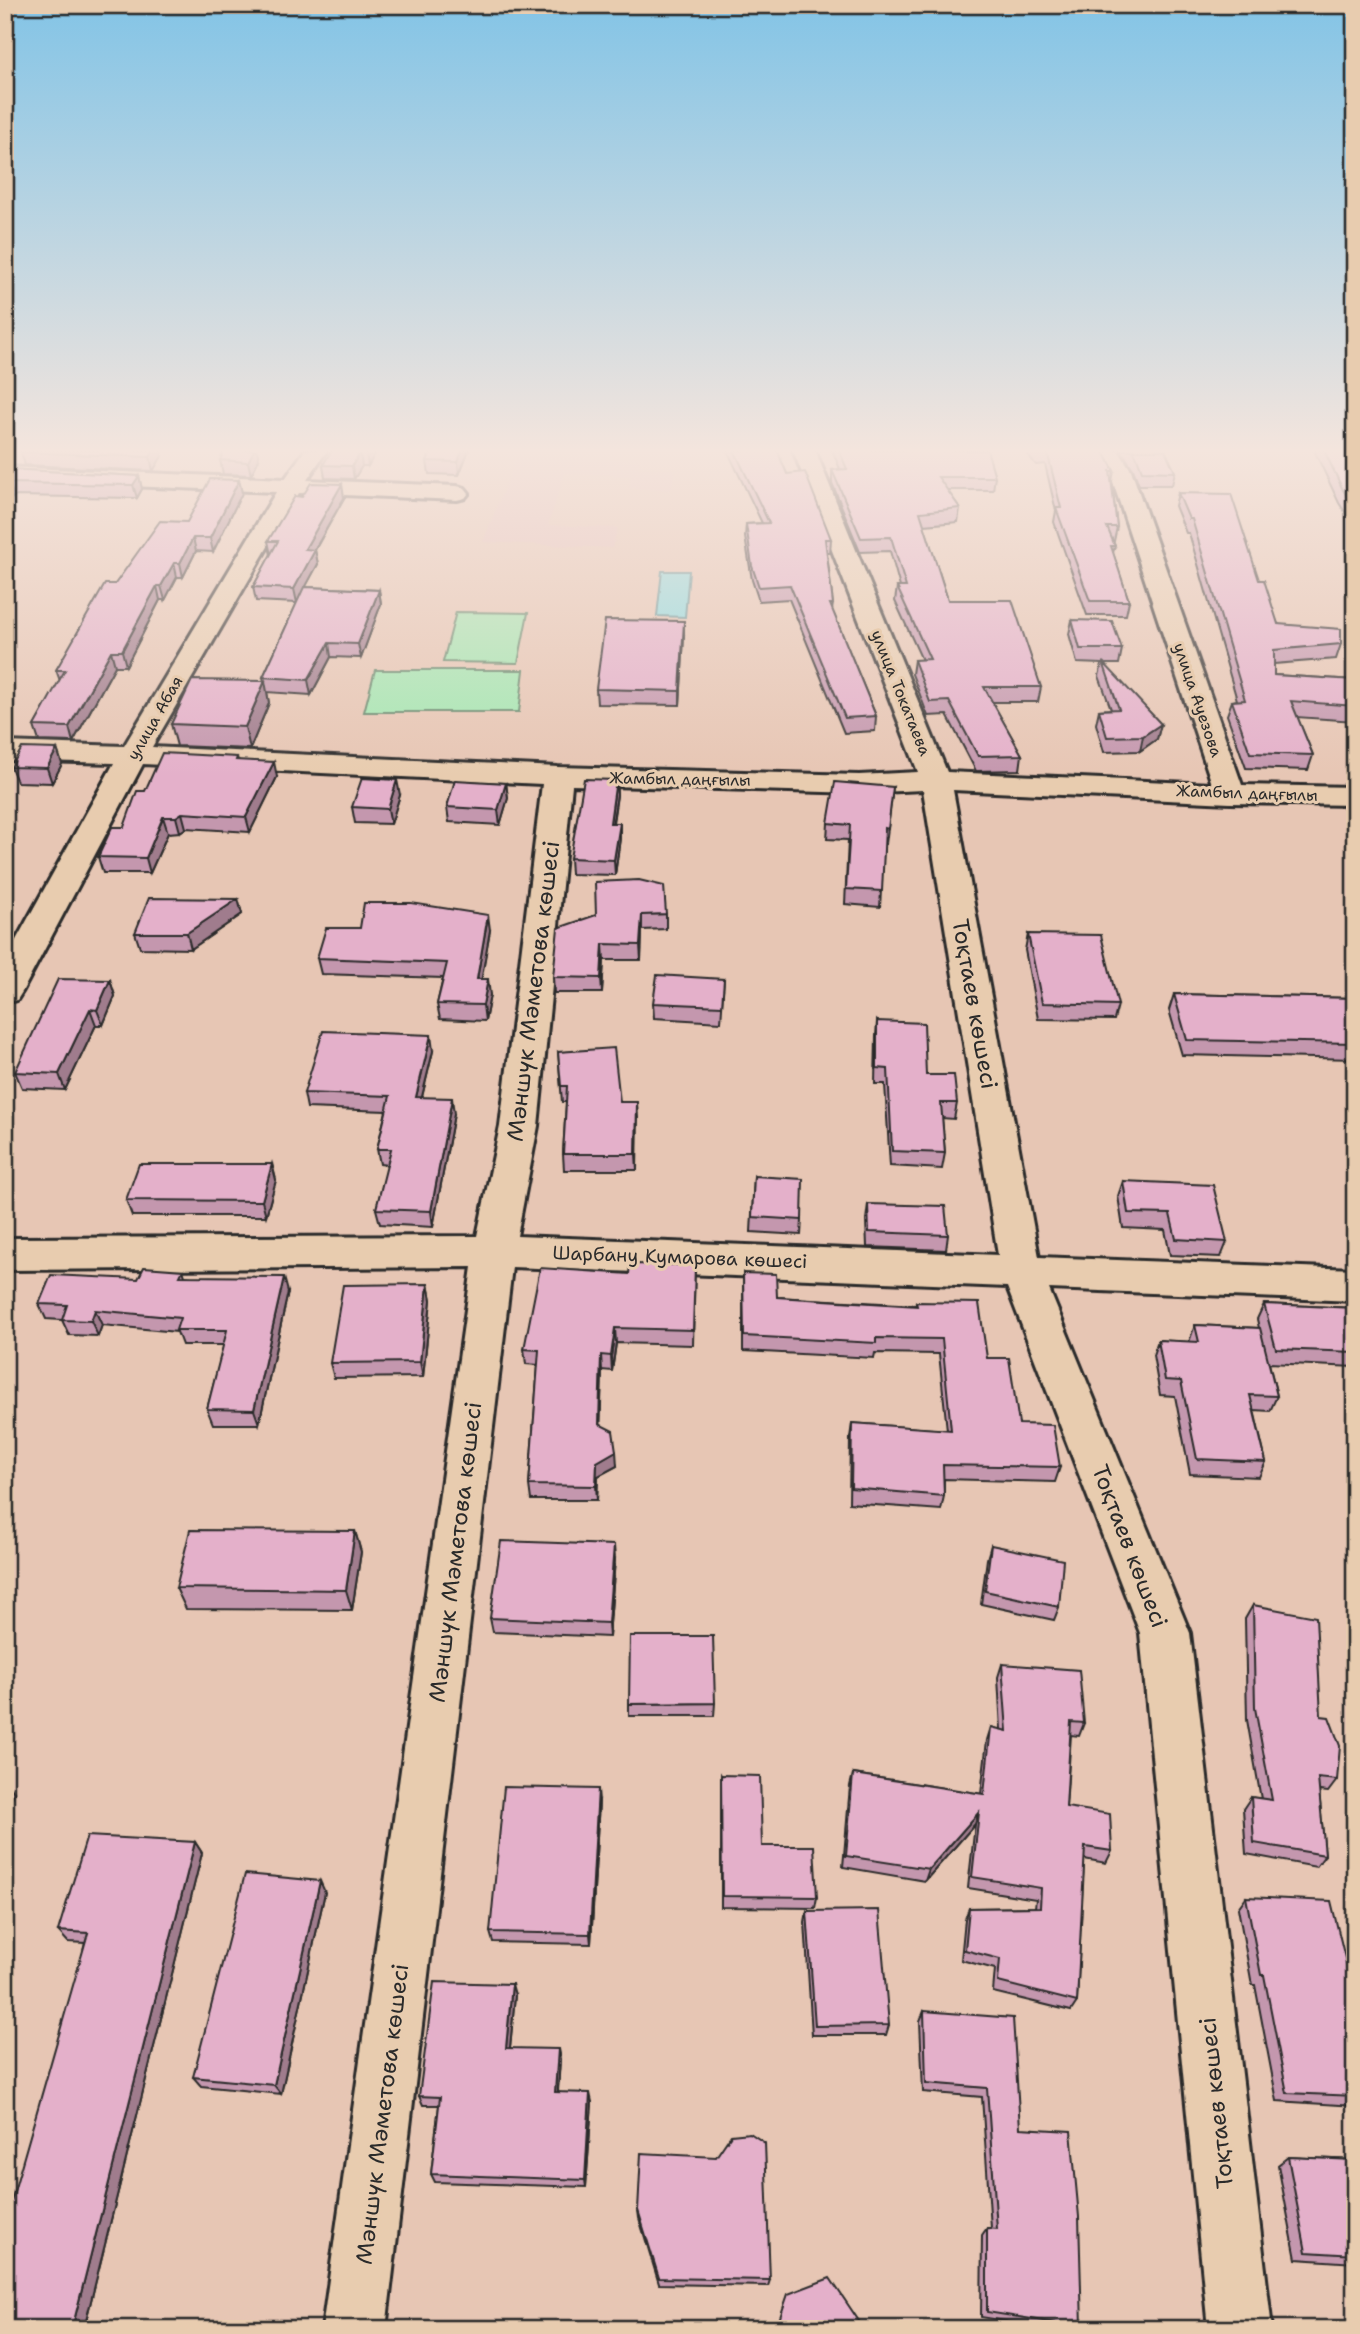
<svg xmlns="http://www.w3.org/2000/svg" width="1360" height="2334" font-family="'Shantell Sans',sans-serif">
<rect width="100%" height="100%" fill="#e7c6b4"/>
<filter id="ink" filterUnits="userSpaceOnUse"><feTurbulence type="fractalNoise" baseFrequency=".0143" numOctaves="2"/><feDisplacementMap in="SourceGraphic" scale="14" xChannelSelector="R" yChannelSelector="G"/><feConvolveMatrix kernelMatrix="1 2 1 2 8 2 1 2 1" color-interpolation-filters="sRGB"/></filter>
<g filter="url(#ink)">
<path fill="#e6bfbb" d="M517 456 639 461 638 469 675 470 671 490 629 488 631 476 565 473 548 525 618 528 612 548 483 542Z"/>
<path fill="#a4e7b2" stroke="#68896e" stroke-width="2" d="M456 612 528 613 518 663 443 662Z
M375 670H524L519 712H364Z"/>
<path fill="#8bdce2" stroke="#659599" stroke-width="2" d="M662 571H689L685 617 657 616Z"/>
<g fill="none" stroke-linecap="round" stroke-linejoin="round">
<defs>
<path id="minor" d="M305 450H327L307 480 457 486 465 488 469 493 465 498 457 500 299 493 152 747 558 767 859 775 918 772 793 450H815L947 772 1212 784 1109 470 1095 450H1118L1131 470 1242 785 1355 787V805L1230 803 953 790 1039 1257 1355 1269V1301L1049 1289 1190 1633 1272 2329H1208L1140 1633 1007 1287 512 1267 386 2329H322L472 1267 5 1270V1238L477 1236 500 1126 542 784 143 764 22 992 17 1000 5 1003V960L114 763 5 760V742L124 746 276 492 5 481V467L285 479ZM572 785 859 793 923 790 998 1255 517 1236 538 1126Z"/>
</defs>
<use href="#minor" stroke="#2b2b2b" stroke-width="6"/>
<use href="#minor" fill="#e8ccaf" fill-rule="evenodd"/>
</g>
<path fill="#c497ae" stroke="#2b2b2b" stroke-width="2" d="M161 450 162 456 153 471 25 465 21 452Z
M332 450H377L368 466H362L354 479 325 478 323 465Z
M429 450H469L459 475 429 474 427 461 431 453H429Z
M727 450H777L787 474 831 539 830 553H827L833 604 832 610 876 716 875 731 844 733 789 599 759 601 752 580 745 537 746 524 762 523Z
M832 450H987L995 477 993 490H947L960 508 958 522 924 525 948 600 1041 687 1038 702H992L1022 755 1020 770 976 771 947 715 928 716 912 674 914 660H922L895 601 897 587H900L890 551 860 552 832 483V470L840 469Z
M1024 450H1103L1114 471 1112 481 1117 527 1114 541H1113L1115 546 1113 553 1129 601 1126 615H1087L1054 522 1056 511 1045 464 1036 465Z
M1121 450H1165L1175 472 1172 485H1139L1133 469Z
M1314 450H1355V527L1339 503Z
M259 459 251 475 223 474 220 460Z
M5 469 139 476 142 489 137 498 14 496 5 505Z
M239 480 242 493 213 552 196 551 183 577H177L165 600H160L126 666H115L73 742 39 741 34 726 60 681 56 670 115 584Z
M1178 493 1259 580 1278 624 1341 644 1336 659 1274 664V675L1355 680V721L1297 717 1313 755 1308 770 1246 768 1227 715 1232 701 1237 700 1189 533H1186L1175 506Z
M344 498 315 550 318 564 305 587 379 590 381 604 361 658 331 657 311 695 267 692 269 703 250 749 177 746 171 724 264 681 263 677 297 603 256 601 253 587 271 555 268 541Z
M1072 620 1122 649 1119 664H1104L1161 724 1157 739 1140 751 1104 752 1096 724 1099 710 1111 709 1099 676 1102 664 1077 663 1069 634Z
M684 636 680 705 597 704 596 689Z
M57 749 62 764 52 783 17 782 11 767Z
M237 757 238 760 277 777 250 832 186 828 180 832 168 833 150 873H103L98 857 124 827 145 791Z
M616 780 617 795 613 823H620V838L615 875 571 874 570 858Z
M506 783 508 798 500 825 449 822 447 807Z
M893 787 886 844H884L880 907 845 904 848 840 827 839 828 823Z
M400 795 391 824 355 823 352 807Z
M238 899 242 914 191 949 140 948 135 933Z
M666 914V929L642 930 641 960H604L602 993H554L553 977 596 915Z
M490 930 481 979 490 995 485 1021 440 1019 437 1004 443 978 321 974 317 958Z
M1028 934 1118 1005 1114 1020 1038 1019 1025 950Z
M724 979 721 1022 654 1018 653 1003Z
M110 980 115 996 103 1025H96L65 1090 22 1088 15 1072Z
M1174 994 1355 998V1059L1182 1055 1169 1010Z
M877 1021 926 1075 957 1103 954 1119 942 1118 945 1153 942 1169 890 1166 885 1084H875L876 1036Z
M433 1051 422 1097 454 1114 433 1227 380 1224 376 1209 388 1165 380 1164 377 1149 386 1111 307 1108 304 1093Z
M558 1052 620 1102H637V1170H564L563 1154 566 1102H562Z
M272 1164 276 1180 266 1216H132L126 1200Z
M754 1176 802 1220 801 1235 751 1232Z
M1123 1181 1227 1242 1221 1257 1170 1255 1165 1230 1123 1228 1118 1196Z
M868 1204 948 1235 946 1250 867 1247 866 1220Z
M695 1265 693 1345 616 1343 612 1371 602 1370 600 1425 617 1466 598 1476 597 1500H531L529 1485 538 1365 526 1364 524 1349 629 1274Z
M183 1270 185 1276 288 1292 259 1424H213L207 1409 224 1345H182L177 1332 102 1325 98 1336 69 1335 62 1320 46 1319 39 1304 138 1279Z
M743 1273 777 1297 916 1305V1302L987 1358 1019 1424 1060 1467 1055 1482 944 1479V1496L941 1510 849 1503 850 1438 852 1423 947 1430 939 1354 875 1353 874 1358 743 1351Z
M428 1284 431 1300 423 1377 334 1378 330 1363Z
M1264 1304 1355 1308V1367L1269 1363 1277 1396 1270 1411 1254 1410 1266 1462 1259 1477 1190 1474 1175 1396 1160 1395 1153 1355 1158 1340 1189 1342 1195 1325 1259 1328 1257 1319Z
M355 1531 361 1552 352 1610 186 1609 176 1588Z
M991 1545 1059 1607 1054 1620 981 1604 987 1559Z
M615 1559 609 1637 493 1632 490 1618Z
M1253 1605 1321 1716 1337 1780 1328 1792 1319 1791 1325 1855 1316 1867 1246 1854 1243 1809 1251 1797 1261 1799 1247 1720 1245 1619Z
M1002 1664 1084 1723 1079 1736 1071 1735 1066 1807 1112 1851 1106 1863 1084 1859 1077 2002 1071 2011 993 1992 995 1969 961 1960 965 1919 969 1908 1035 1907 1036 1899 968 1888 975 1824 925 1881 843 1867 850 1786 853 1774 981 1794 987 1740 991 1727 1001 1730 998 1677Z
M715 1703 714 1716H629V1704Z
M721 1775 762 1846 817 1897 815 1908 721 1907Z
M599 1801 591 1944 493 1942 490 1932Z
M195 1842 202 1853 84 2329H5L85 1943 68 1942 58 1931Z
M325 1892 281 2094 201 2086 193 2077Z
M1246 1897 1355 1999V2106L1277 2101 1255 1985H1252L1238 1908Z
M807 1911 889 2025 886 2035H812L805 1922Z
M515 1995 510 2048 560 2059 558 2092 592 2102 586 2187 435 2182 431 2174 439 2105H423L419 2096Z
M924 2011 1020 2128 1082 2327 1080 2329H1053L981 2317 982 2235 987 2228H991L982 2097 923 2092 920 2021Z
M1288 2157 1355 2160V2263L1296 2259 1278 2165Z
M638 2210 770 2280 768 2286 659 2284 639 2218Z"/>
<path fill="#a07b8d" stroke="#2b2b2b" stroke-width="2" d="M154 450H161L162 456 153 471 150 457Z
M254 450H257L259 459 251 475 248 462Z
M367 450H377L368 466 366 453Z
M462 450H469L459 475 458 462Z
M360 453 362 466 354 479 352 466Z
M139 476 142 489 137 498 133 485Z
M239 480 242 493 213 552 210 538Z
M9 483 14 496 5 505V487Z
M342 484 344 498 307 563 305 549Z
M193 538 196 551 183 577 180 563Z
M315 550 318 564 297 603 294 589Z
M174 563 177 577 165 600 161 586Z
M157 586 160 600 126 666 122 651Z
M379 590 381 604 361 658 358 644Z
M684 621V636L680 705V691Z
M329 643 331 657 311 695 308 680Z
M111 651 115 666 73 742 69 727Z
M265 681 269 703 250 749 245 727Z
M1161 724 1157 739 1140 751 1143 736Z
M57 749 62 764 52 783 47 768Z
M274 762 277 777 250 832 246 817Z
M397 780 400 795 391 824 388 809Z
M616 780 617 795 610 838V823Z
M506 783 508 798 500 825 498 810Z
M182 813 186 828 180 832 176 817Z
M163 817 168 833 150 873 146 858Z
M620 823V838L615 875 614 860Z
M6 842 11 857 5 869V843Z
M238 899 242 914 191 949 187 933Z
M488 915 490 930 479 994 477 979Z
M642 915V930L641 960 640 945Z
M603 944 604 960 602 993 601 978Z
M488 979 490 995 485 1021 483 1005Z
M110 980 115 996 103 1025 97 1010Z
M90 1009 96 1025 65 1090 59 1074Z
M431 1035 433 1051 418 1113 416 1097Z
M452 1098 454 1114 433 1227 431 1211Z
M637 1102 638 1118 637 1170 636 1154Z
M5 1141 12 1155 5 1170Z
M272 1164 276 1180 266 1216 262 1201Z
M284 1277 288 1292 259 1424 254 1410Z
M428 1284 431 1300 423 1377 420 1362Z
M95 1310 102 1325 98 1336 91 1321Z
M615 1328 616 1343 612 1371 611 1356Z
M601 1355 602 1370 600 1439 599 1424Z
M616 1451 617 1466 598 1476 597 1500 596 1486 597 1462Z
M355 1531 361 1552 352 1610 346 1590Z
M614 1545 615 1559 609 1637 608 1623Z
M5 1780 14 1792 5 1821Z
M598 1789 599 1801 591 1944 590 1934Z
M979 1812 975 1824 925 1881 929 1869Z
M195 1842 202 1853 84 2329H72Z
M320 1881 325 1892 281 2094 274 2085Z
M512 1984 515 1995 509 2057 506 2048Z
M558 2049 560 2059 557 2101 555 2092Z
M590 2093 592 2102 586 2187 585 2180Z"/>
<path fill="#e4b0ca" stroke="#2b2b2b" stroke-width="2" d="M22 450H154L150 457 21 452Z
M225 450H254L248 462 220 460Z
M332 450H367L366 453H360L352 466 323 465Z
M432 450H462L458 462 427 461Z
M734 450H777L787 474 805 472 831 539H825L833 604H830L876 716 845 718 790 585 759 587 752 566 746 524 769 523Z
M839 450H987L995 477H938L960 508 920 512 948 600H1012L1041 687H984L1022 755 978 756 949 701 930 702 914 660 930 659 897 587H906L891 537 861 538 832 470 847 469Z
M1037 450H1103L1114 471H1110L1117 527H1107L1115 546H1111L1129 601H1090L1056 508H1061L1047 451H1038Z
M1133 450H1165L1175 472 1142 471 1136 455Z
M1324 450H1355V508L1343 490Z
M5 469 139 476 133 485 9 483 5 487Z
M210 479 239 480 210 538H193L180 563H174L161 586H157L122 651H111L69 727 34 726 65 670H56L105 584H115L160 521 187 522Z
M311 483 342 484 305 549 315 550 294 589 253 587 278 541H268L295 496 302 497Z
M1178 493 1231 494 1259 580H1264L1278 624 1341 629V644L1274 650V675L1355 680V706L1291 701 1313 755 1250 753 1232 701 1245 700 1192 519H1189Z
M304 587 379 590 358 644 329 643 308 680 263 677Z
M605 620 684 621 680 691 596 689Z
M1072 620 1112 621 1122 649H1080Z
M1103 662 1161 724 1143 736 1107 737 1099 710 1119 709Z
M192 680 265 681 245 727 171 724Z
M22 748 57 749 47 768 11 767Z
M162 753 237 757 236 760 274 762 246 817 182 813 176 817H163L146 858 98 857 112 827H124L137 791H145Z
M362 778 397 780 388 809 352 807Z
M584 779 616 780 610 823H620L614 860 570 858Z
M455 780 506 783 498 810 447 807Z
M835 782 893 787 888 829 885 828 882 891 846 889 850 825 828 823Z
M639 880 664 886 666 914 642 915 640 945 603 944 601 978 553 977 558 928 596 915 595 882Z
M149 898 238 899 187 933H135Z
M364 903H411L488 915 477 979H488L483 1005 437 1004 447 963 317 958 326 928H360Z
M1028 934 1101 935 1118 1005 1042 1003Z
M657 975 724 979 722 1006 653 1003Z
M58 979 110 980 97 1010 90 1009 59 1074 15 1072Z
M1174 994 1355 998V1043L1187 1040Z
M877 1021 924 1023 926 1075H954L957 1103H941L945 1153 892 1151 888 1069 877 1068Z
M323 1031 431 1035 416 1097 452 1098 431 1211 376 1209 391 1149H377L390 1096 304 1093Z
M614 1048 620 1102H637L636 1154H563L567 1086H561L558 1052Z
M139 1164H272L262 1201 126 1200Z
M754 1176 803 1179 802 1220 752 1217Z
M1123 1181 1213 1185 1227 1242 1176 1239 1170 1214 1128 1213Z
M868 1204 945 1206 948 1235 869 1232Z
M630 1264 695 1265 693 1330 615 1328 611 1356 601 1355 599 1424 613 1431 616 1451 597 1462 596 1486 529 1485 539 1350 524 1349 540 1268 629 1274Z
M144 1267 183 1270 180 1276 284 1277 254 1410 207 1409 227 1330H176L180 1318 95 1310 91 1321 62 1320 67 1305 39 1304 51 1275 138 1279Z
M743 1273 776 1274 777 1297 917 1306 916 1302 979 1303 987 1358H1009L1019 1424 1053 1425 1060 1467 943 1465 944 1496 851 1488 852 1423 951 1430 942 1339 876 1338V1343L744 1336Z
M428 1284 420 1362 330 1363 343 1285Z
M1264 1304 1355 1308V1352L1276 1349Z
M1195 1325 1260 1328 1277 1396 1250 1395 1266 1462 1197 1459 1181 1381 1165 1380 1158 1340 1199 1342Z
M190 1530 355 1531 346 1590 176 1588Z
M501 1541 614 1545 608 1623 490 1618Z
M991 1545 1063 1560 1059 1607 985 1591Z
M1253 1605 1316 1617 1321 1716 1329 1717 1340 1746 1337 1780 1318 1778 1325 1855 1254 1843 1251 1797 1272 1800 1255 1708Z
M630 1636H713L715 1703 629 1704Z
M1002 1664 1079 1670 1084 1723 1071 1722 1066 1807 1110 1814 1112 1851 1085 1847 1077 2002 998 1982 1000 1959 965 1950 969 1908 1040 1907 1041 1888 972 1877 979 1812 929 1869 846 1856 853 1774 984 1794 991 1727 1007 1731Z
M721 1775 760 1776 762 1846H814L817 1897 722 1896Z
M504 1787 598 1789 590 1934 490 1932Z
M87 1836 195 1842 72 2329H5V2223L88 1933 58 1931Z
M245 1874 320 1881 274 2085 193 2077Z
M1246 1897 1331 1901 1355 1999V2096L1287 2093 1264 1975H1261Z
M879 1910 889 2025 815 2026 807 1911Z
M434 1982 512 1984 506 2048 558 2049 555 2092 590 2093 585 2180 431 2174 440 2097 419 2096Z
M924 2011 1013 2018 1020 2128 1071 2131 1079 2217 1082 2327 987 2312V2228L997 2229 987 2088 926 2083Z
M750 2133 765 2143 770 2280 659 2278 638 2210 641 2153 716 2157 731 2135Z
M1288 2157 1355 2160V2255L1306 2252Z
M830 2278 859 2321V2329H776L788 2294Z"/>
</g>
<linearGradient id="sky" x2="0" y2="1"><stop stop-color="#83c4e6"/><stop offset="0.58" stop-color="#f4e5dd"/><stop offset="1" stop-color="#f4e5dd" stop-opacity="0"/></linearGradient>
<rect width="1360" height="777" fill="url(#sky)"/>
<g text-anchor="middle" dominant-baseline="central" stroke-width="6" stroke-linejoin="round" paint-order="stroke">
<g font-size="16" fill="#2b2b2b" stroke="#e8ccaf">
<text transform="translate(901 693) rotate(68)">улица Токатаева</text>
<text transform="translate(1198 700) rotate(71)">улица Ауезова</text>
<text transform="translate(155 718) rotate(-60)">улица Абая</text>
<text transform="translate(680 779) rotate(1)">Жамбыл даңғылы</text>
<text transform="translate(1247 793) rotate(2)">Жамбыл даңғылы</text>
</g>
<g font-size="19" fill="#2b2b2b" stroke="#e8ccaf">
<text transform="translate(680 1257) rotate(2)">Шарбану Кумарова көшесі</text>
</g>
<g font-size="23" fill="#2b2b2b" stroke="#e8ccaf">
<text transform="translate(533 991) rotate(-83)">Мәншүк Мәметова көшесі</text>
<text transform="translate(975 1004) rotate(80)">Тоқтаев көшесі</text>
<text transform="translate(1130 1546) rotate(69)">Тоқтаев көшесі</text>
<text transform="translate(455 1552) rotate(-83)">Мәншүк Мәметова көшесі</text>
<text transform="translate(1216 2103) rotate(-96)">Тоқтаев көшесі</text>
<text transform="translate(382 2114) rotate(-83)">Мәншүк Мәметова көшесі</text>
</g>
</g>
<rect width="1360" height="2334" fill="none" stroke="#e8ccaf" stroke-width="28"/>
<rect x="14" y="14" width="1332" height="2306" fill="none" stroke="#2b2b2b" stroke-width="2.5" filter="url(#ink)"/>
</svg>
